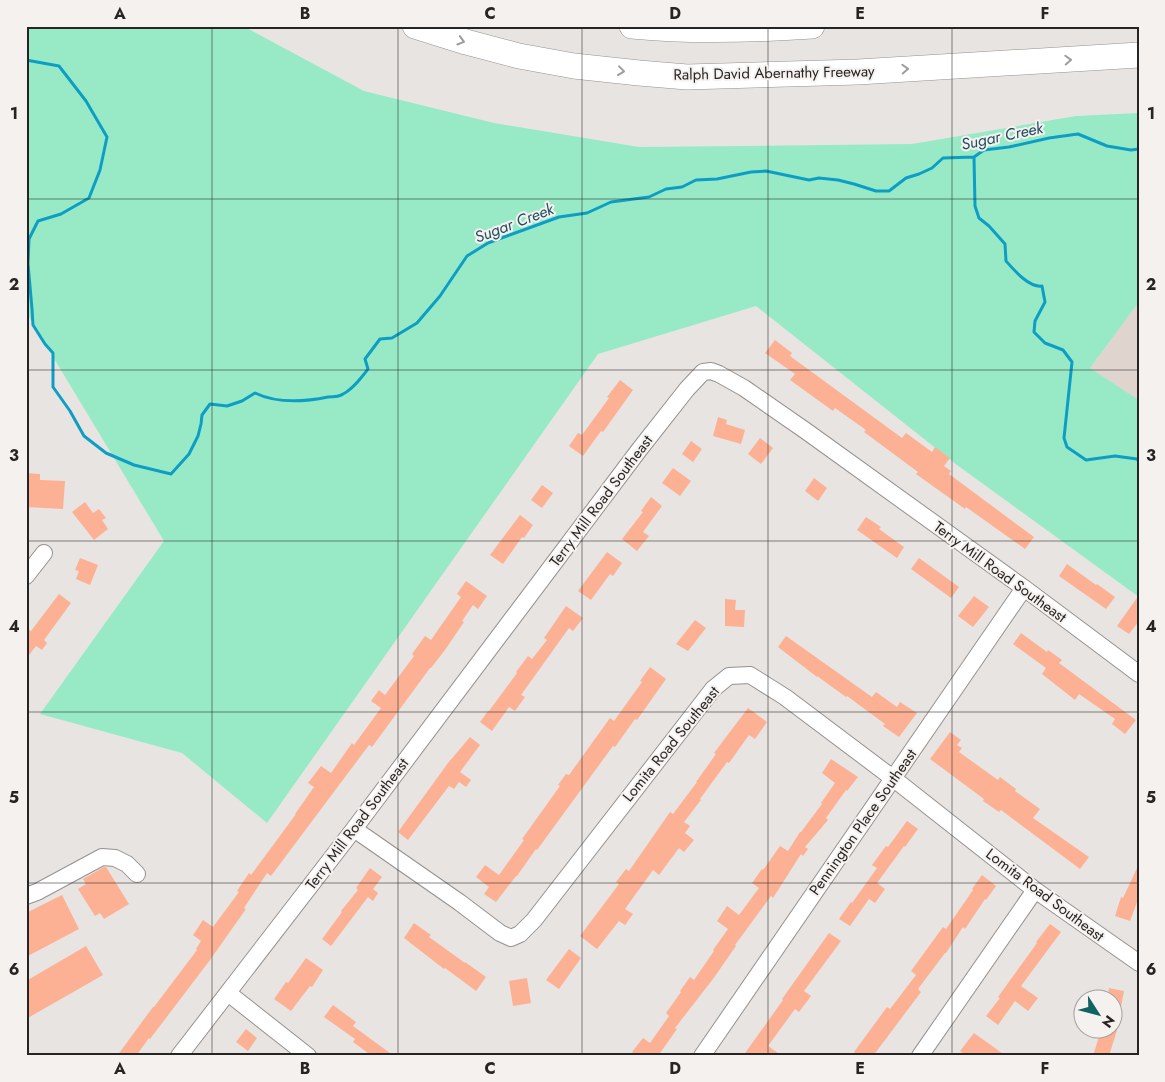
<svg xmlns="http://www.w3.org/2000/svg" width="1165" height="1082" font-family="Jost,sans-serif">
<rect width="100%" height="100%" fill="#e8e4e1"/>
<path fill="#e0d4cf" d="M1139 302V400L1090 368Z"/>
<path fill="#98eac6" d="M26 26H243L364 91 494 123 639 147 912 144 1076 116 1139 113V302L1090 368 1139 400V597L957 465 756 306 598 354 267 823 182 753 40 714 164 541 26 312Z"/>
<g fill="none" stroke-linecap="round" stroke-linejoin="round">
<path stroke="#0d9ec5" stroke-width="3" d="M26 60 59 66 86 101 107 137 100 170 89 198 61 214 38 221 29 239 28 264 32 309 33 325 45 344 53 353V387L70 411 84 436 106 453 134 465 171 474 189 454 198 436 201 424 202 415 210 404 227 406 242 401 255 393C278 404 304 402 328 397 333 397 339 397 343 394 353 389 361 378 368 369L365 359 380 339 392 338 417 323 440 296 467 256 488 243 559 217 587 213 611 202 649 197 666 189 682 187 696 180 717 179 751 172 766 171 809 180 819 178 838 180 854 184 876 191H889L906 178 919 174 932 168 943 158 974 157 984 150 1009 147 1049 138 1078 134 1107 146 1131 150 1139 149
M974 157 975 206 979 218 989 226 1005 244 1006 261C1014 270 1029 288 1042 286L1045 302 1035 321 1034 332 1045 343 1063 350 1072 362 1064 438 1067 447 1086 460 1115 456 1137 459 1139 462"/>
</g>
<path fill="#fcb194" d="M775 340 792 353 790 356 902 438 906 433 932 452 935 447 950 458 944 466 951 471 949 474 1034 537 1025 549 966 507 965 509 916 474 918 472 864 432 866 430 835 408 833 411 790 380 795 374 765 353Z
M620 380 633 390 603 432 601 431 583 456 569 446 578 433 582 435 609 398 607 397Z
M718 417 727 420 726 424 745 430 741 444 713 436Z
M760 438 773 448 761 464 748 454Z
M691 441 702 449 693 462 682 454Z
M673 468 691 481 680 496 662 483Z
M26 473 40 474V480L65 481 63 509 26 507Z
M814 478 827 488 818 501 805 491Z
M542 485 553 493 542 508 531 500Z
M651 497 662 506 643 532 649 536 637 551 622 539 643 512 641 511Z
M85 502 93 513 99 509 106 518 102 520 108 529 94 540 72 512Z
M520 515 533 525 524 538 522 537 503 564 490 555Z
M866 517 881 527 879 529 904 547 897 558 857 530Z
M607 552 622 563 613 576 610 574 591 600 578 591Z
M80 558 98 565 90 585 76 579 79 571 75 570Z
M919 558 959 587 951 598 911 569Z
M1067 564 1096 585 1097 584 1115 597 1106 609 1059 576Z
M466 581 487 596 478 609 473 605 462 621 464 622 445 650 431 668H430L372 747 369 745 271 876 267 873 244 908 246 909 210 960 150 1039 149 1038 136 1056H117L153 1007H154L197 950 196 949 201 941 193 935 203 920 213 927 239 892 237 891 249 873 251 875 296 814H295L314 787 308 783 321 766 331 773 352 743 354 745 381 708 371 701 379 690 385 695 414 656 412 654 425 636 431 640 461 597 457 594Z
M59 594 71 603 44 640 47 643 42 650 36 646 26 659V628L31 631Z
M1139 595V621L1129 634 1117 626Z
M974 596 989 607 973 627 958 616Z
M725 599 736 600 735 610H745L744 627 725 626Z
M566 606 583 618 573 631 569 628 521 695 525 697 515 711 509 707 492 731 480 722 488 711H489L517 673 516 672 528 656 532 659 547 640 544 638Z
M695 620 706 628 688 651 676 644Z
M1021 633 1047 652 1048 650 1062 660 1059 663 1136 720 1125 734 1112 724 1115 719 1079 694 1075 700 1042 674 1046 668 1013 644Z
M786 636 872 697 876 692 897 707 900 702 917 713 899 737 883 726 885 724 847 696 846 697 817 676V677L778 647Z
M650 667 666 679 637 720 635 719 615 747 613 746 537 850 536 849 517 876H516L496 902 484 894 489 887 476 877 485 865 499 875 524 840 522 839 560 786 558 785 566 774 569 775 610 718 614 721 642 682 640 681Z
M748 708 767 722 755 739 749 735 729 763 727 762 700 799 701 800 684 822 690 826 685 833 694 840 684 852 679 848 659 875 653 870 625 909 633 914 625 925 619 921 597 949 580 936 619 884 616 882 626 869 629 871 670 812 673 814 697 782H696L716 754 714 753Z
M950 732 961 740 957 745 962 748 959 752 998 780 1000 777 1016 789 1015 791 1040 809 1033 818 1089 857 1080 869 1001 810 999 812 983 801 984 799 930 759Z
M470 737 480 745 460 772 471 780 466 787 459 782 454 789 449 786 408 840 398 832 448 763Z
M831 759 858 777 847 791 846 790 826 818 828 820 805 847 808 849 803 856 801 854 773 898 771 896 735 945 736 946 713 979 675 1028 677 1029 658 1056H637L632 1052 643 1038 650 1043 669 1016 666 1013 681 992 680 991 690 977 694 980 714 951 713 950 728 929 717 921 727 906 739 915 759 888 752 883 762 869 763 870 780 846 788 851 800 832H801L822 804 821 803 835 783 822 773Z
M907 821 918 829 905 847 904 846 877 883 885 889 875 903 869 899 850 926 839 919 851 902 852 903 877 868 872 865 886 846 888 847Z
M1139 864V897L1130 921 1115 916 1121 897 1123 898Z
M104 867H106L129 904 104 919 100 913 95 916 78 889 86 884 83 879Z
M370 868 382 877 373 889 378 893 373 901 368 897 331 946 322 939 342 912 341 911 358 890 356 888Z
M982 875 996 886 986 900 985 899 965 929 963 927 946 953H945L918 989 921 992 873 1056H859L854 1052 887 1007 890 1009 916 975 911 971 943 927 946 929 973 890 972 889Z
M62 895 79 929 26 957V913Z
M414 923 431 935 429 937 465 963V962L486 977 476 991 445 968 444 969 404 938Z
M1050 924 1061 932 1021 986 1038 998 1028 1011 1015 1001 998 1025 986 1016 1000 998 998 997 1037 943 1036 942Z
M829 933 841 941 804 991 811 996 799 1012 795 1009 768 1046 782 1056H743L783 1000 782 999Z
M86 946 103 975 26 1019V981Z
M569 949 581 958 559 989 546 980Z
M306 958 323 970 312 987 310 986 291 1011 274 999 286 982 288 983Z
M527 978 531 1003 513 1006 509 981Z
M1109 988 1124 991 1117 1029 1112 1028V1000H1107Z
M333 1005 356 1022 353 1026 394 1056H372L353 1042 355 1039 324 1017Z
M246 1029 257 1038 248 1051 236 1042Z
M1101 1030H1117L1109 1056H1093Z
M974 1033 1006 1056H966L960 1051Z"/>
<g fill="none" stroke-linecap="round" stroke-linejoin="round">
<defs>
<path id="minor" d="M26 576 44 553
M354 829 459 902 500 933 511 938 520 934 534 920 713 689 729 676 750 675 785 697 894 779 1035 890 1139 963
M26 896 37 892 102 857 115 858 127 864 137 874
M228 993 308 1056
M179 1056 354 829 639 450 687 389 703 372 711 371 719 374 744 388 806 431 1024 588 1139 674
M702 1056C809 899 917 744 1024 588
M920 1056 1035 890"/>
<path id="highway" d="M415 26 466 42 519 56 574 66 639 73 687 77 858 72 1139 55
M632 26C692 32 752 30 812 26"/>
</defs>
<use href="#minor" stroke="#95918f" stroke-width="18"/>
<use href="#highway" stroke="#95918f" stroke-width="26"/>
<use href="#minor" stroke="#fff" stroke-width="16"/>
<use href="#highway" stroke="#fff" stroke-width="25"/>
</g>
<defs><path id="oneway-chevron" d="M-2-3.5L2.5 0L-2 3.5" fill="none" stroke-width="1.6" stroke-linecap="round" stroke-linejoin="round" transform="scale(1.25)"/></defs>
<g stroke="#9e9d9c">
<use href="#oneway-chevron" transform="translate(461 41) rotate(17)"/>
<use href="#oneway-chevron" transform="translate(1068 60) rotate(-3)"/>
<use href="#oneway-chevron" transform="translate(905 69) rotate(-3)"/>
<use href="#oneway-chevron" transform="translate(621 71) rotate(7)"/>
</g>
<path fill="none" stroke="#272524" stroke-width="1" stroke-opacity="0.55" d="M212 26V1056M398 26V1056M582 26V1056M768 26V1056M952 26V1056M26 199H1139M26 370H1139M26 541H1139M26 712H1139M26 883H1139"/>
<g text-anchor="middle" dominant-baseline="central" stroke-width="4" stroke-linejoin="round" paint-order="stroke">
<g font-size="15" fill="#272524" stroke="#f5f1ee">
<text transform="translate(774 73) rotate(-1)">Ralph David Abernathy Freeway</text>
<text transform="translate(601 501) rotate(-53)">Terry Mill Road Southeast</text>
<text transform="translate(1000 572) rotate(36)">Terry Mill Road Southeast</text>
<text transform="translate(671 744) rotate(-51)">Lomita Road Southeast</text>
<text transform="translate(863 822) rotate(-55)">Pennington Place Southeast</text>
<text transform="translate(357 824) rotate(-53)">Terry Mill Road Southeast</text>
<text transform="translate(1045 895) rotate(37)">Lomita Road Southeast</text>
</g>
<g font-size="16" font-style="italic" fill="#1d4f60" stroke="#f5f1ee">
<text transform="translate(1002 136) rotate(-12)">Sugar Creek</text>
<text transform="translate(514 223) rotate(-21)">Sugar Creek</text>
</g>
</g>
<rect width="1165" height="1082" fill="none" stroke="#f5f1ee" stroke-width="55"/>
<g transform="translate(1098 1014) rotate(126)"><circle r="24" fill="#f5f1ee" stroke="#a39f9d"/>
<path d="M0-4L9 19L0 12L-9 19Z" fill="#116263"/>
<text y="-8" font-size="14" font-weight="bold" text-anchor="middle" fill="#272524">N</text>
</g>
<rect x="28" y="28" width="1110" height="1026" fill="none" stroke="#272524" stroke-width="2"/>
<g font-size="16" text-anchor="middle" font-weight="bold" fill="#272524">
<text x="120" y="19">A</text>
<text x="305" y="19">B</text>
<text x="490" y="19">C</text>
<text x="675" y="19">D</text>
<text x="860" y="19">E</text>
<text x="1045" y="19">F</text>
<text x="14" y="119">1</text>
<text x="1151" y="119">1</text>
<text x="14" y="290">2</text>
<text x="1151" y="290">2</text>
<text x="14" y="461">3</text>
<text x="1151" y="461">3</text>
<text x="14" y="632">4</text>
<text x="1151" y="632">4</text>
<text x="14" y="803">5</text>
<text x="1151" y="803">5</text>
<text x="14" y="975">6</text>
<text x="1151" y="975">6</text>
<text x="120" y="1074">A</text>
<text x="305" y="1074">B</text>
<text x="490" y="1074">C</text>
<text x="675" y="1074">D</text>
<text x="860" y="1074">E</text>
<text x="1045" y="1074">F</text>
</g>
</svg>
